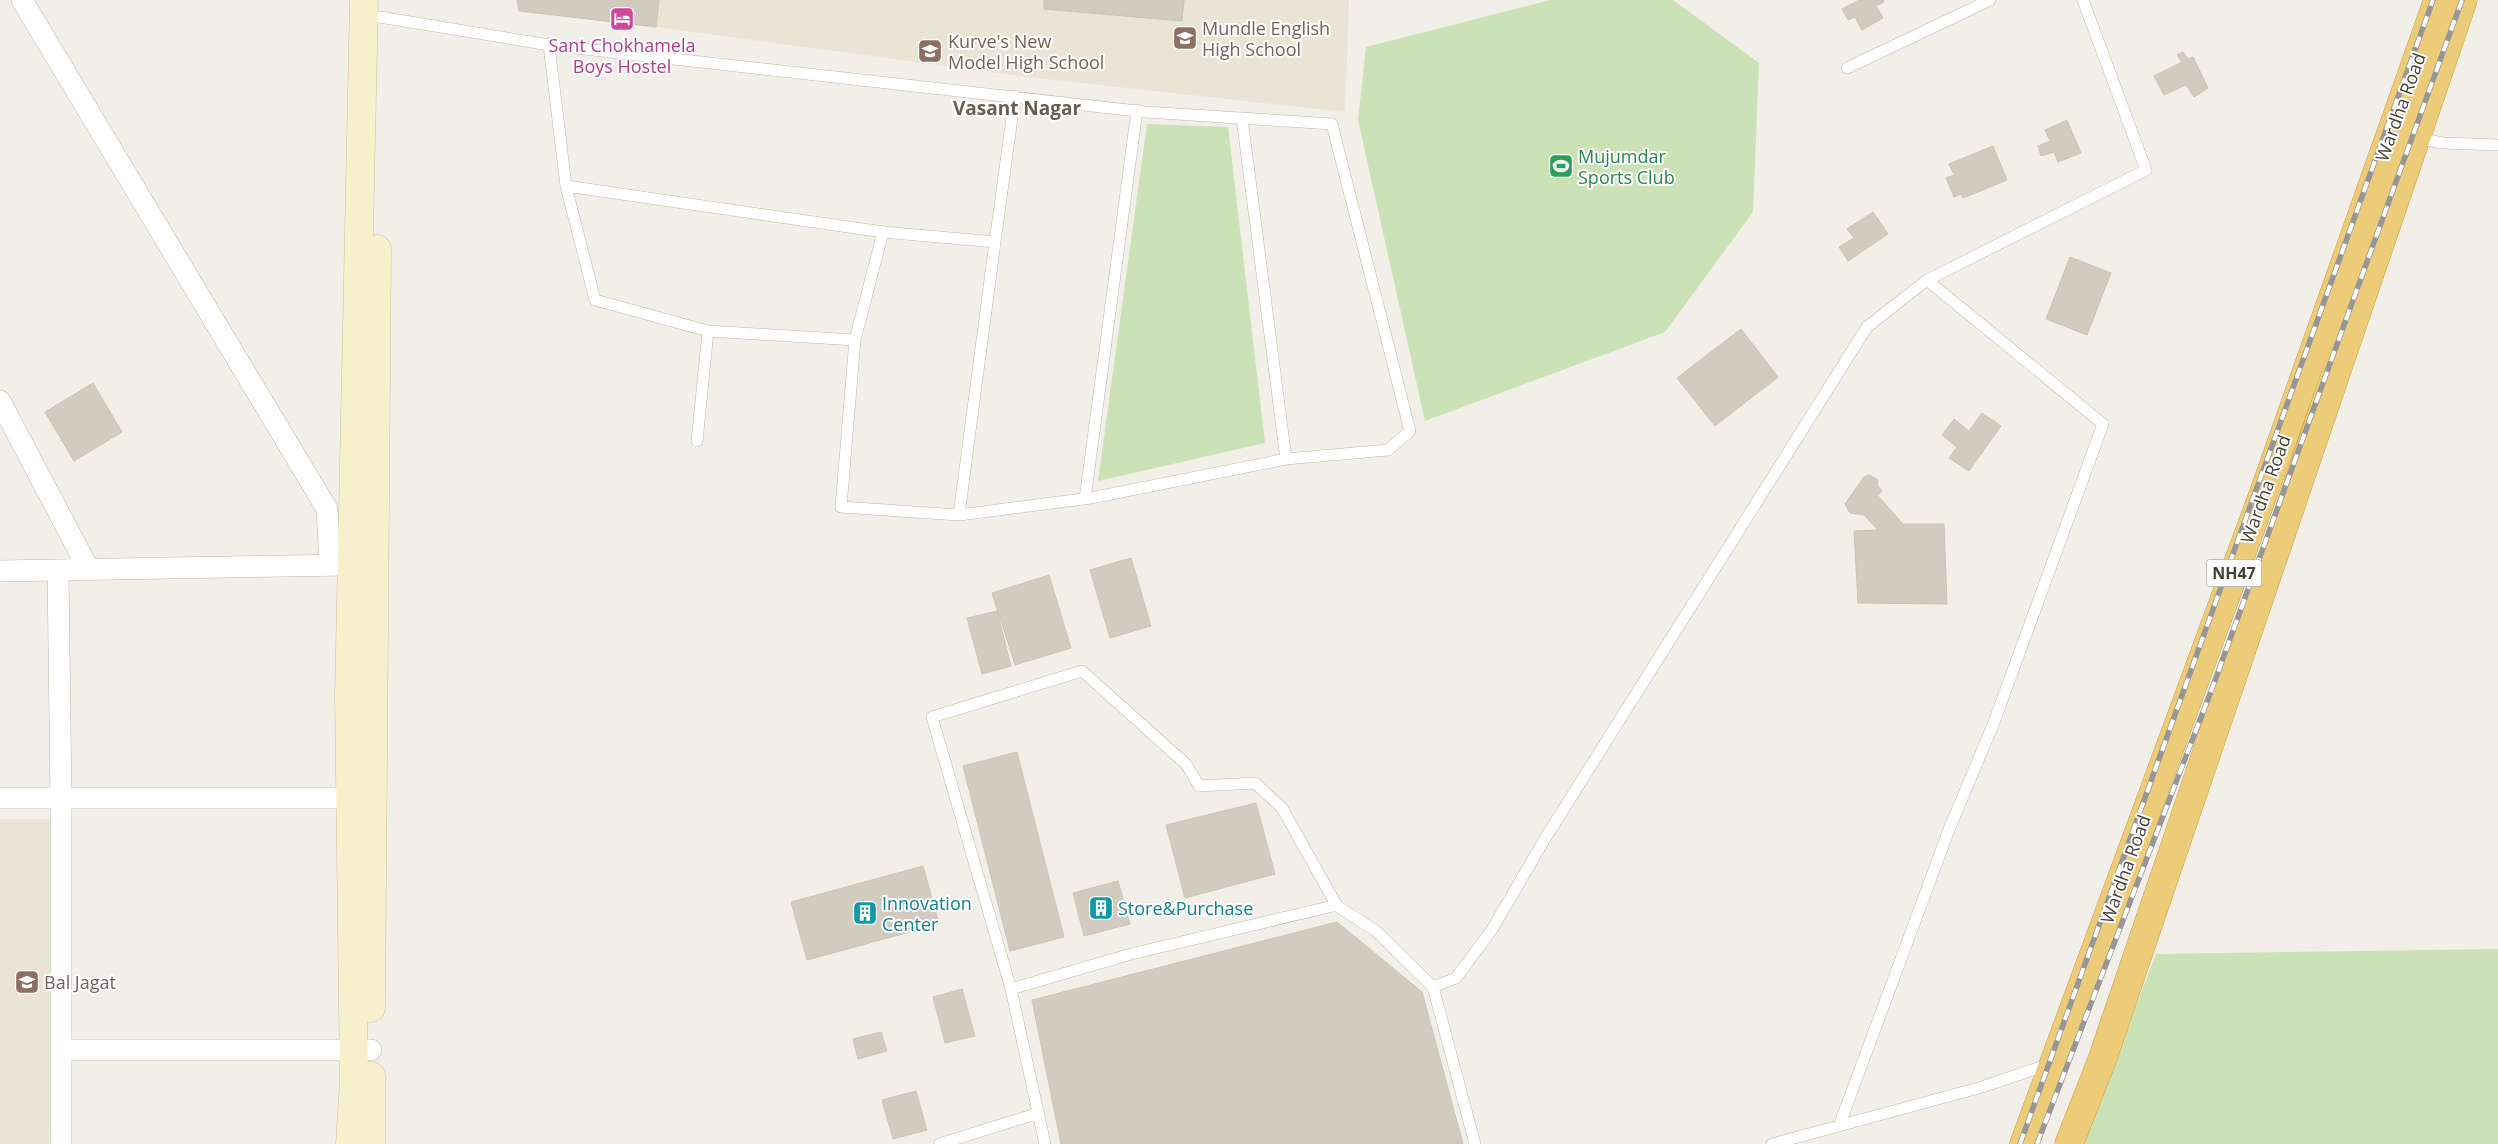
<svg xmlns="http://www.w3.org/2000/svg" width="2498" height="1144" font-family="'Open Sans',sans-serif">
<rect width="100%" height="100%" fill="#f2efe8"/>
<path fill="#e9e4d4" d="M659 0H1349L1345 112 1019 76 656 27Z
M0 819H61L49 1144H0Z"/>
<path fill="#cbe1b6" d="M1550 0H1673L1759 63 1753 212 1665 332 1425 421 1358 120 1366 47Z
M1147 124 1228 127 1265 443 1098 481Z
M2498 949V1144H2082L2156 954Z"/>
<path fill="#d2cbbf" stroke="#ccc3b3" d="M517 0H659L656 27 519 11Z
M1044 0H1184L1182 21 1044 9Z
M1859 0H1883L1884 2 1876 6 1883 18 1862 30 1855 17 1848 20 1842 9Z
M2183 52 2188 59 2193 57 2208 88 2194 97 2186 85 2164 95 2154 76 2182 62 2177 55Z
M2067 120 2081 153 2058 162 2054 152 2041 156 2038 146 2050 141 2045 130Z
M1993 146 2007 180 1963 198 1961 194 1954 197 1946 178 1954 175 1949 164Z
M1873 212 1888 234 1848 261 1839 247 1854 238 1847 229Z
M2070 257 2111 273 2087 335 2046 319Z
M1741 329 1778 377 1715 426 1677 378Z
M93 383 122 432 74 461 45 412Z
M1982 413 2001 426 1969 471 1949 458 1957 447 1942 435 1954 419 1969 431Z
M1869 475 1877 479 1878 487 1882 490 1878 496 1903 524H1944L1947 604 1858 603 1854 531 1878 530 1864 515 1850 513 1845 504 1864 477Z
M1131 558 1151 626 1110 638 1090 570Z
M1049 575 1071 648 1015 665 992 593Z
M997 611 1011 666 982 674 967 618Z
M1017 752 1064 937 1010 951 963 766Z
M1256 803 1275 874 1185 898 1166 825Z
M923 866 939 924 807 960 791 902Z
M1118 881 1130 924 1084 936 1073 893Z
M1337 922 1422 992 1463 1144H1061L1032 1000Z
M962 989 975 1036 945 1043 933 997Z
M881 1032 887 1051 858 1059 853 1039Z
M916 1091 927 1130 893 1139 882 1100Z"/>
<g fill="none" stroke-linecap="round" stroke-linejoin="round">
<defs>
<path id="lane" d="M380 17 549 45 566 186 595 300 708 331 697 441
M549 45 1146 112 1332 124 1410 431 1388 450 1286 459 1091 498 959 515 841 507 855 340 708 331
M1847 68 1990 0
M1242 118 1286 459
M2416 138 2443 143 2498 145
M566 186 883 232 855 340
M883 232 995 242 959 515
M995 242 1015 96
M1927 280 2146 170 2083 0
M1085 499 1137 110
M1433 987 1475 1144
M1011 989 932 717 1082 671 1186 764 1199 786 1255 783 1282 808 1337 906
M939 1144 1039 1113
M1045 1144 1011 989 1131 954 1333 906H1337L1376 931 1433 987 1456 978 1491 931 1546 837 1867 327 1927 280 2103 424 1993 725 1950 827 1839 1126
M1772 1144 1982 1087 2050 1064"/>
<path id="street" d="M22 0 327 509 330 564
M0 401 89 570
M0 571 345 565
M58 571 61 798V1144
M0 798H365
M61 1050H371"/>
<path id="secondary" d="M371 1008 377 249
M350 1144 354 1082 349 696 364 0
M371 1144V1076"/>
<path id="highway" d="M2024 1144 2264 492 2438 0
M2069 1144 2102 1060 2463 0"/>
</defs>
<use href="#lane" stroke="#bcb7ac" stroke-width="12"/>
<use href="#street" stroke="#bcb7ac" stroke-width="22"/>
<use href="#secondary" stroke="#ccc29d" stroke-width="29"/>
<use href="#highway" stroke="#caa14a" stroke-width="29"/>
<use href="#lane" stroke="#fff" stroke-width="11"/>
<use href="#street" stroke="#fff" stroke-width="21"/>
<use href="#secondary" stroke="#f8efcc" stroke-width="28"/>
<use href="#highway" stroke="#eccb79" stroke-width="28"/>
<defs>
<path id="rail" d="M2020 1144 2433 0
M2037 1144 2213 686 2462 0"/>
</defs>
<use href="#rail" stroke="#969696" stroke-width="5.5"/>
<use href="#rail" stroke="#fff" stroke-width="4" stroke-dasharray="11" stroke-linecap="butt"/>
</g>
<defs>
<symbol id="hotel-square" viewBox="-11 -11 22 22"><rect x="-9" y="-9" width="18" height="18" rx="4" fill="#d1479c" stroke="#fff"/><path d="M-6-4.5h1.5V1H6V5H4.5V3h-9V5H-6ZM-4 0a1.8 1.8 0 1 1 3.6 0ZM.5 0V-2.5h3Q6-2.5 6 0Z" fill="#fff"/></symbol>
<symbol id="school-square" viewBox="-11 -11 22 22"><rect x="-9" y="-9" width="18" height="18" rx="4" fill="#8d6e63" stroke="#fff"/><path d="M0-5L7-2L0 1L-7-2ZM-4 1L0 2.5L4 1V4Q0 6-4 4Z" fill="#fff"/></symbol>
<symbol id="stadium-square" viewBox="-11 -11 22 22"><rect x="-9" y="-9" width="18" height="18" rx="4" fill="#2e9e5b" stroke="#fff"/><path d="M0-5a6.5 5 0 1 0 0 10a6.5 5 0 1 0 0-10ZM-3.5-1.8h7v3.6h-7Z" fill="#fff"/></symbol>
<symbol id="building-square" viewBox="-11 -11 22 22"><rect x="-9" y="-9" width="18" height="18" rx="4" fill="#0f9aa8" stroke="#fff"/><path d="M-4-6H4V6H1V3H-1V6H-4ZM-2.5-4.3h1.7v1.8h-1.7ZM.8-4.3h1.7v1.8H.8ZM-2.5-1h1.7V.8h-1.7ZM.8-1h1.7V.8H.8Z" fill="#fff"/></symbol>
</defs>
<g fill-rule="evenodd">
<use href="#hotel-square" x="608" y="5" width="28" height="28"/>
<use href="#school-square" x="1171" y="24" width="28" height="28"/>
<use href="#school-square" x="916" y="37" width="28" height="28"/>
<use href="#stadium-square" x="1547" y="152" width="28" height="28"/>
<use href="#building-square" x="1087" y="894" width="28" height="28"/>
<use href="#building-square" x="851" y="899" width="28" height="28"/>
<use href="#school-square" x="13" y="968" width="28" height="28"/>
</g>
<g text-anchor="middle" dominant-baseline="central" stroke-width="4" stroke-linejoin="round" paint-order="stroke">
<rect fill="#fff" stroke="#7c7973" stroke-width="1" x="2206.5" y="559.5" width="55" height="27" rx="4"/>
<g font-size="16" font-weight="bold" fill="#444037">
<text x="2234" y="573">NH47</text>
</g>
<g font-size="18" fill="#785e54" stroke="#fff" text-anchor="start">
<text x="1202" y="28">Mundle English<tspan x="1202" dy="21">High School</tspan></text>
<text x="948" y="41">Kurve's New<tspan x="948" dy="21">Model High School</tspan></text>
<text x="44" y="982">Bal Jagat</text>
</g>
<g font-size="18" fill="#b23c85" stroke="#fff">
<text x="622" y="45">Sant Chokhamela<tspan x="622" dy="21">Boys Hostel</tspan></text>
</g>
<g font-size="18" fill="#444037" stroke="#fff">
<text transform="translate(2400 107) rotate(-70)">Wardha Road</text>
<text transform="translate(2265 489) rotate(-70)">Wardha Road</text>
<text transform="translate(2125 869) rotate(-70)">Wardha Road</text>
</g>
<g font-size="18" fill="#27864d" stroke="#fff" text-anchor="start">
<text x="1578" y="156">Mujumdar<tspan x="1578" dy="21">Sports Club</tspan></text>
</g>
<g font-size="18" fill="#0d838f" stroke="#fff" text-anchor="start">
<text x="882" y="903">Innovation<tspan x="882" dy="21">Center</tspan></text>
<text x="1118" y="908">Store&amp;Purchase</text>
</g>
<g font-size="19" font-weight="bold" fill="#665e50" stroke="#fff">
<text x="1017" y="108">Vasant Nagar</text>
</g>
</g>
</svg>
